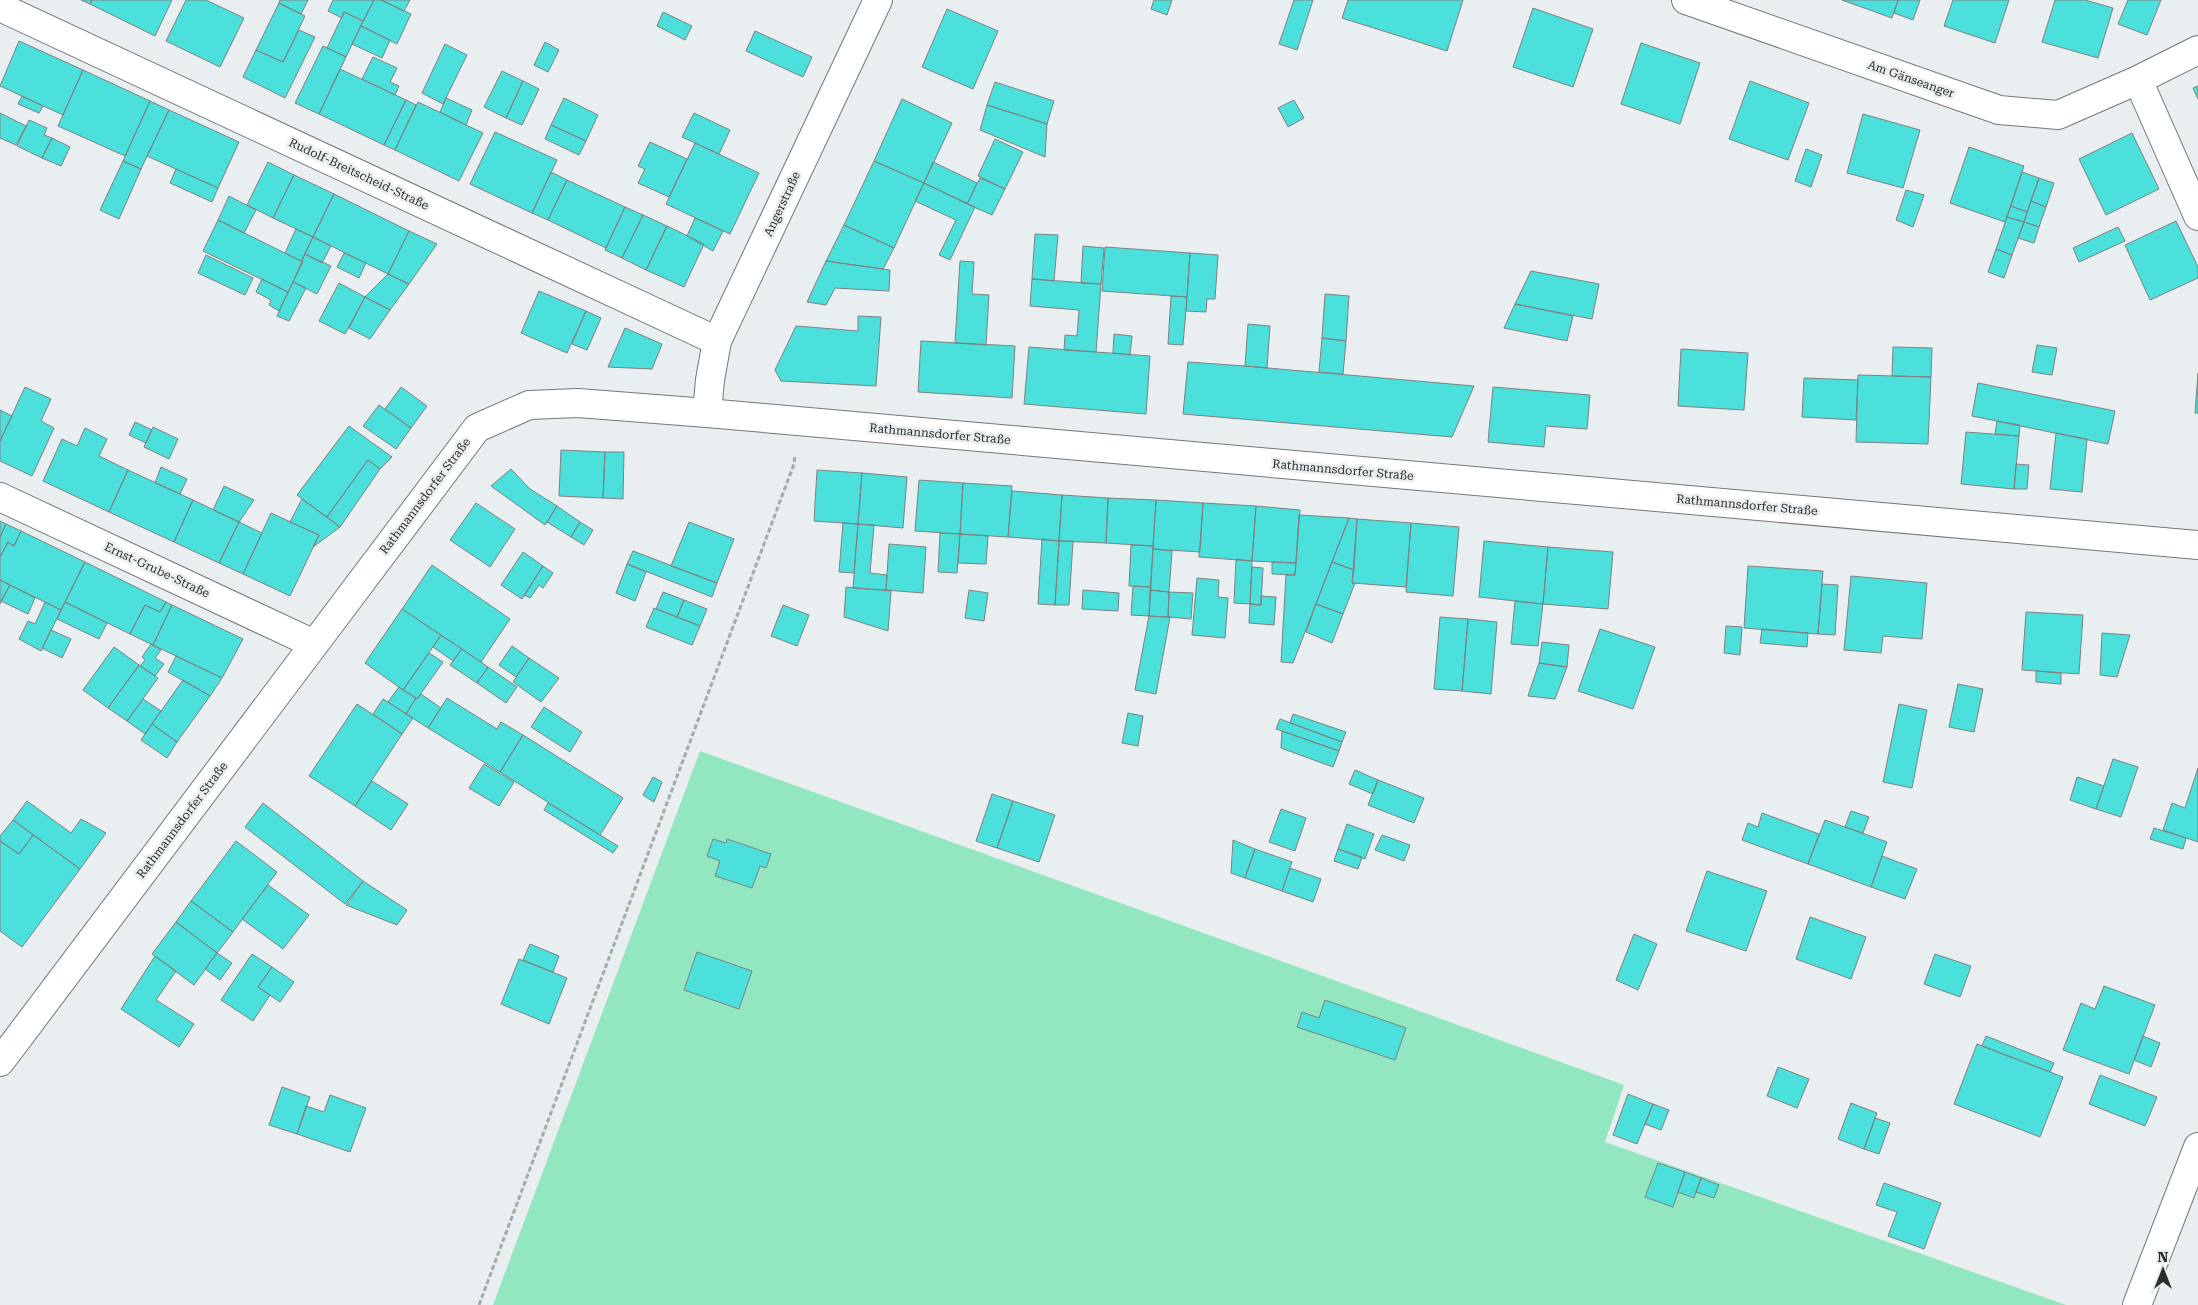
<svg xmlns="http://www.w3.org/2000/svg" width="2198" height="1305" font-family="'Roboto Serif',serif">
<rect width="100%" height="100%" fill="#e9eef0"/>
<path fill="#92e7c1" d="M700 751 1624 1085 1605 1142 2066 1305H493Z"/>
<path fill="#4ce0dc" stroke="#7d8181" d="M81 0H92L90 4Z
M92 0H172L155 36 90 4Z
M186 0H206L244 18 220 67 166 41Z
M280 0H308L301 14 279 3Z
M333 0H374L363 21 344 12 342 18 328 11Z
M374 0H381L411 14 397 44 361 26Z
M381 0H410L404 11Z
M1154 0H1172L1167 15 1151 9Z
M1294 0H1313L1297 50 1279 44Z
M1348 0H1463L1447 51 1342 18Z
M1842 0H1898L1892 18Z
M1898 0H1920L1913 20 1894 13Z
M1953 0H2009L1995 43 1944 26Z
M2055 0H2085L2113 8 2098 58 2042 42Z
M2128 0H2161L2147 35 2118 24Z
M279 3 305 16 283 62 256 50Z
M1533 8 1593 29 1573 87 1513 67Z
M947 9 998 31 973 89 922 67Z
M344 12 363 21 346 57 327 48Z
M663 12 692 26 685 40 657 26Z
M361 26 390 40 382 58 352 44Z
M299 30 315 37 285 98 243 77 256 50 283 62Z
M755 31 812 57 803 77 746 51Z
M19 41 83 70 63 115 0 86Z
M545 42 559 50 548 72 534 65Z
M1641 43 1700 63 1680 124 1621 104Z
M445 44 467 55 443 104 422 93Z
M323 46 346 57 319 114 295 103Z
M373 57 397 68 390 82 399 86 395 95 362 79Z
M340 69 406 100 384 145 319 114Z
M83 70 150 101 125 156 58 126Z
M502 71 523 81 506 118 484 107Z
M523 81 539 89 522 125 506 118Z
M1750 81 1809 103 1788 160 1729 139Z
M995 82 1054 101 1047 124 987 105Z
M2198 86V99L2193 88Z
M22 96 43 106 39 113 18 104Z
M446 98 472 110 466 125 440 112Z
M564 98 598 115 586 141 551 125Z
M902 99 952 123 924 183 874 161Z
M406 100 416 105 395 150 384 145Z
M1294 100 1304 118 1288 127 1278 108Z
M150 101 169 110 141 169 123 161Z
M418 102 483 133 459 181 395 150Z
M987 105 1047 124 1045 157 980 130Z
M169 110 239 142 218 188 147 156Z
M0 113 26 126 16 145 0 138Z
M694 113 730 130 719 154 682 137Z
M1863 114 1920 130 1903 188 1847 173Z
M29 120 47 128 44 135 52 138 42 158 17 146Z
M551 125 586 141 579 155 545 139Z
M495 132 557 160 532 213 470 184Z
M2132 133 2159 189 2106 215 2079 159Z
M52 138 70 147 61 166 42 158Z
M995 139 1023 152 1005 189 978 176Z
M650 142 687 159 669 197 638 183 645 169 638 166Z
M695 143 759 173 730 234 666 204Z
M1969 147 2024 166 2005 222 1950 203Z
M1806 149 1822 155 1811 187 1795 181Z
M123 161 141 169 119 219 100 210Z
M874 161 924 183 894 248 844 225Z
M268 162 294 175 273 218 247 205Z
M933 162 977 183 967 204 924 183Z
M176 169 218 188 212 202 170 183Z
M551 172 567 180 548 220 532 213Z
M2022 172 2039 178 2027 212 2011 206Z
M294 175 334 194 313 237 273 218Z
M980 178 1005 189 992 215 967 204Z
M2039 178 2054 183 2046 207 2031 201Z
M567 180 625 207 606 248 548 220Z
M924 183 975 207 950 260 939 255 956 220 915 201Z
M1906 190 1924 195 1913 227 1896 220Z
M334 194 409 231 388 274 313 237Z
M229 196 256 210 244 233 218 220Z
M2031 201 2046 207 2039 227 2024 222Z
M2011 206 2027 212 2024 222 2007 217Z
M625 207 643 215 622 258 605 250Z
M643 215 667 226 646 270 622 258Z
M2007 217 2024 222 2012 255 1996 249Z
M695 218 723 231 713 251 687 236Z
M218 220 303 262 288 292 203 251Z
M2176 221 2198 267V278L2150 300 2125 245Z
M2024 222 2039 227 2034 243 2018 238Z
M844 225 894 248 883 269 826 261Z
M667 226 704 244 684 287 646 270Z
M2118 227 2125 241 2079 262 2073 248Z
M296 229 313 237 301 261 285 253Z
M409 231 437 244 409 284 388 274Z
M1035 234 1058 235 1054 281 1032 279Z
M313 237 331 246 322 263 305 254Z
M1083 246 1104 248 1101 284 1081 283Z
M1105 247 1190 253 1187 297 1102 291Z
M1996 249 2012 255 2004 278 1988 272Z
M344 253 366 263 359 278 337 267Z
M1190 253 1218 255 1215 299H1207L1206 312 1186 311Z
M305 254 331 266 317 294 293 282Z
M206 255 253 278 245 295 198 273Z
M826 261 890 270 889 291 835 288 826 305 807 302Z
M960 261 974 262 972 294 989 295 986 345 955 343Z
M1531 271 1599 284 1592 319 1515 304Z
M388 274 409 284 390 310 365 297Z
M262 279 288 292 279 311 269 305 271 300 256 292Z
M1032 279 1101 284 1096 352 1064 350 1065 335 1077 336 1079 310 1030 306Z
M293 282 306 288 289 321 277 316Z
M339 283 365 297 345 334 319 321Z
M539 291 586 311 567 353 521 333Z
M1325 294 1349 296 1346 341 1322 338Z
M1171 296 1187 297 1183 345 1168 344Z
M365 297 390 310 370 339 349 328Z
M1515 304 1573 316 1567 341 1504 328Z
M586 311 601 318 587 350 572 344Z
M858 316 881 317 876 386 781 381 775 370 796 326 858 331Z
M1248 324 1270 326 1267 368 1245 366Z
M625 328 662 344 652 369 608 367Z
M1114 334 1132 336 1130 355 1113 353Z
M1322 338 1346 341 1343 374 1319 372Z
M921 341 1015 346 1012 398 918 392Z
M2037 345 2057 348 2052 375 2032 372Z
M1029 347 1150 356 1146 414 1024 404Z
M1893 347 1932 348 1931 377 1892 376Z
M1681 349 1748 353 1744 410 1678 406Z
M1188 362 1245 366 1474 386 1452 437 1183 414Z
M2198 373V413H2195Z
M1858 375 1931 377 1928 444 1856 442Z
M1804 378 1858 380 1856 420 1802 417Z
M1978 383 2115 411 2108 444 1972 416Z
M25 387 51 399 41 421 54 428 32 476 0 461V441Z
M401 387 427 406 411 428 385 409Z
M1493 387 1590 395 1587 429 1546 426 1544 447 1488 442Z
M379 405 411 428 396 449 363 426Z
M0 410 12 416 0 441Z
M1997 421 2020 425 2019 436 1995 434Z
M135 422 152 430 146 443 129 435Z
M349 426 392 457 380 469 368 460 327 517 297 495Z
M153 427 178 439 169 459 144 447Z
M85 428 107 439 99 456 128 470 109 512 43 481 62 439 77 446Z
M1966 432 2019 436 2014 489 1961 484Z
M2056 433 2087 439 2082 492 2050 489Z
M561 450 605 452 603 498 559 496Z
M605 452H624L623 499 603 498Z
M368 460 380 469 340 527 327 517Z
M2016 464 2029 465 2027 489H2014Z
M161 467 187 479 180 494 155 483Z
M511 469 530 489 557 506 545 525 491 486Z
M128 470 193 500 174 542 109 512Z
M817 470 862 473 858 524 814 521Z
M862 473 907 477 903 528 858 524Z
M919 480 963 483 960 534 915 531Z
M963 483 1012 486 1008 537 960 534Z
M224 486 254 500 239 522 213 510Z
M1012 491 1062 495 1059 541 1008 537Z
M1062 495 1108 498 1106 543 1059 541Z
M1108 498 1156 500 1153 546 1106 543Z
M302 499 340 527 313 547 319 535 290 522Z
M193 500 239 522 219 563 174 542Z
M1156 500 1203 503 1200 552 1153 549Z
M476 503 515 529 490 567 450 540Z
M1203 503 1256 506 1252 561 1199 557Z
M557 506 580 522 571 537 547 522Z
M1256 506 1300 510 1296 563 1252 561Z
M271 513 319 535 290 596 243 574Z
M1299 515 1349 518 1293 663 1281 662 1286 575H1295Z
M1349 518 1357 519 1354 570 1332 562Z
M1357 519 1411 523 1406 587 1352 583Z
M0 521 6 524 0 537Z
M239 522 262 533 243 574 219 563Z
M580 522 593 530 584 545 571 537Z
M689 522 734 539 717 583 671 566Z
M843 523 858 524 854 573 839 572Z
M1411 523 1459 527 1453 596 1406 592Z
M6 524 21 531 14 546 8 542 0 557V537Z
M858 524 874 525 870 573 887 575 886 590 853 588Z
M21 531 85 562 61 610 0 580V557L8 542 14 546Z
M940 533 960 534 957 573 938 572Z
M960 534 988 536 986 564 958 563Z
M1042 539 1059 541 1055 605 1038 604Z
M1059 541H1073L1069 605H1055Z
M1484 541 1548 547 1543 604 1479 597Z
M889 544 926 547 923 593 886 590Z
M1131 545 1153 546 1151 587 1129 586Z
M1548 547 1613 552 1608 609 1543 604Z
M1153 549 1172 551 1169 592 1150 590Z
M633 551 717 583 712 597 627 564Z
M523 552 543 566 522 599 501 585Z
M1236 559 1252 561 1250 604 1234 603Z
M85 562 166 602 160 612 145 605 130 634 65 602Z
M1272 562 1296 563 1295 575 1272 574Z
M1332 562 1354 570 1352 583H1355L1343 614 1316 604Z
M627 564 646 572 635 601 616 593Z
M432 565 510 619 481 662 402 609Z
M543 566 553 573 543 588 539 585 530 598 524 595Z
M1748 566 1823 571 1818 634 1744 628Z
M1252 567 1263 568 1261 605 1250 604Z
M1851 576 1927 583 1922 639 1883 636 1881 653 1844 650Z
M1197 578 1219 580 1218 597 1228 598 1225 638 1192 635Z
M0 580 10 585 0 604Z
M1822 584 1838 585 1835 635 1818 634Z
M10 585 35 598 28 614 1 601Z
M1133 586 1151 587 1149 616 1131 615Z
M846 587 891 591 888 631 844 617Z
M969 590 988 593 984 621 965 618Z
M1083 590 1119 593 1118 611 1082 609Z
M1150 590 1169 592 1168 617 1149 616Z
M663 592 684 600 677 617 656 609Z
M1169 592 1193 593 1191 619 1168 617Z
M1261 596 1276 597 1274 625 1249 623 1250 604 1261 605Z
M684 600 707 609 700 626 677 617Z
M1515 601 1543 604 1538 646 1511 644Z
M45 602 61 610 41 651 19 639 28 621 35 624Z
M65 602 107 623 99 639 57 619Z
M166 602 172 605 153 645 130 634 145 605 160 612Z
M1316 604 1343 614 1332 643 1306 632Z
M172 605 243 639 222 678 153 645Z
M783 605 809 615 797 646 771 636Z
M654 608 700 626 692 645 646 627Z
M402 609 441 635 403 690 365 663Z
M2026 612 2083 615 2079 674 2022 670Z
M1149 616 1170 617 1156 694 1135 690Z
M1440 617 1468 619 1462 691 1434 689Z
M1468 619 1497 622 1491 694 1462 691Z
M1726 626 1742 627 1740 655 1724 653Z
M1600 629 1655 647 1633 709 1578 691Z
M1762 629 1808 633 1807 647 1760 643Z
M51 630 71 639 62 658 42 648Z
M2102 633 2130 635 2117 677 2100 675Z
M441 635 462 649 453 661 433 647Z
M1542 642 1569 645 1567 667 1539 663Z
M151 644 161 650 155 658 164 664 155 676 140 666 145 660 142 657Z
M512 646 529 658 516 677 499 665Z
M114 647 139 665 108 708 83 690Z
M462 649 488 667 477 683 450 665Z
M429 653 443 662 417 699 403 690Z
M176 656 222 678 210 696 168 672Z
M529 658 559 678 541 702 513 682Z
M1539 663 1567 667 1555 699 1528 696Z
M139 665 158 678 127 721 108 708Z
M488 667 517 687 506 703 477 683Z
M2036 671 2061 673V684L2036 682Z
M183 680 210 696 177 742 152 724Z
M1958 684 1983 689 1974 732 1949 727Z
M399 687 416 698 406 714 388 702Z
M421 694 441 708 428 728 406 714 416 698 417 699Z
M447 698 497 729 501 722 523 735 500 772 428 728Z
M143 699 161 711 145 734 127 721Z
M383 699 413 718 402 734 373 714Z
M357 704 402 734 355 806 309 776Z
M1899 704 1927 710 1912 788 1883 782Z
M544 707 582 732 570 752 531 727Z
M1128 713 1143 716 1138 746 1122 743Z
M1293 714 1346 732 1342 742 1290 723Z
M1280 719 1342 742 1339 751 1276 729Z
M152 724 177 742 167 758 141 740Z
M1282 731 1339 751 1333 767 1281 748Z
M523 735 623 798 600 835 500 772Z
M2113 759 2138 767 2121 817 2096 809Z
M484 764 514 782 499 806 469 788Z
M2198 768V842L2163 830 2172 803 2185 808Z
M1355 770 1378 780 1373 794 1349 784Z
M653 777 662 782 654 802 643 795Z
M2077 777 2104 786 2096 809 2070 800Z
M1378 780 1424 798 1414 823 1368 805Z
M372 781 408 804 391 830 355 806Z
M992 794 1013 801 997 848 976 841Z
M27 801 71 833 81 819 106 833 80 869 13 820Z
M1013 801 1055 815 1039 862 997 848Z
M263 803 363 881 345 904 245 827Z
M548 803 618 846 613 853 544 810Z
M1281 809 1306 818 1295 851 1269 842Z
M1851 811 1869 817 1863 833 1845 827Z
M1762 813 1819 834 1808 864 1742 840 1748 823 1758 827Z
M13 820 33 835 19 854 0 841V836Z
M1825 820 1887 842 1871 887 1808 864Z
M1347 824 1374 834 1365 859 1338 849Z
M2154 828 2186 838 2183 849 2150 839Z
M33 835 80 869 22 947 0 931V841L19 854Z
M1382 835 1410 845 1404 861 1375 850Z
M713 839 726 843 727 839 771 854 766 868 760 866 752 888 715 876 720 861 707 856Z
M1233 840 1255 849 1245 878 1231 873Z
M236 841 277 872 233 932 191 901Z
M1255 849 1292 862 1282 891 1245 878Z
M1338 849 1362 857 1358 869 1334 861Z
M1882 856 1917 869 1905 899 1871 887Z
M1290 868 1321 879 1313 902 1282 891Z
M1707 871 1767 891 1746 951 1686 931Z
M363 881 407 910 397 925 346 905Z
M268 885 309 915 283 949 242 919Z
M191 901 233 932 217 953 176 922Z
M1810 917 1866 937 1851 979 1796 959Z
M176 922 217 953 194 985 152 954Z
M1634 934 1657 944 1638 990 1616 980Z
M530 944 559 956 553 972 523 960Z
M697 952 752 971 739 1009 684 990Z
M217 953 232 963 220 980 205 969Z
M252 954 272 967 258 987 270 995 253 1021 221 1000Z
M1935 954 1971 966 1960 997 1924 984Z
M155 956 176 971 156 1000 194 1024 179 1047 121 1009Z
M519 959 567 978 549 1024 501 1004Z
M272 967 294 982 280 1002 258 987Z
M2104 986 2155 1005 2129 1074 2063 1050 2081 1003 2095 1009Z
M1325 1000 1406 1028 1395 1060 1297 1027 1302 1012 1319 1018Z
M1986 1036 2054 1063 2050 1072 1982 1046Z
M2143 1036 2160 1043 2151 1067 2134 1060Z
M1977 1044 2063 1077 2040 1137 1954 1104Z
M1778 1067 1809 1079 1797 1108 1767 1096Z
M2100 1075 2157 1097 2145 1126 2089 1104Z
M282 1087 310 1097 297 1134 269 1125Z
M1628 1094 1653 1104 1637 1144 1613 1135Z
M330 1095 366 1108 350 1152 297 1134 306 1106 324 1112Z
M1851 1103 1877 1113 1864 1149 1838 1139Z
M1653 1104 1669 1110 1661 1130 1645 1124Z
M1875 1118 1890 1123 1879 1154 1864 1149Z
M1658 1163 1685 1172 1673 1207 1645 1197Z
M1685 1172 1701 1178 1694 1198 1678 1192Z
M1701 1178 1719 1185 1714 1198 1696 1192Z
M1884 1183 1941 1203 1924 1249 1888 1236 1897 1212 1876 1205Z"/>
<g fill="none" stroke-linecap="round" stroke-linejoin="round">
<defs>
<path id="street" d="M1686 0 1999 110 2058 115 2138 80 2198 50
M0 7 717 341
M2138 80 2198 216
M707 413 710 380 717 341 878 0
M0 497 314 644
M2137 1305 2198 1147"/>
<path id="secondary" d="M0 1062 477 428 529 405 578 403 707 413 2198 545"/>
</defs>
<use href="#street" stroke="#74787a" stroke-width="30"/>
<use href="#secondary" stroke="#74787a" stroke-width="30"/>
<path stroke="#a7abac" stroke-width="3" stroke-dasharray="5 2.5" stroke-linecap="butt" d="M479 1305 794 464 795 455"/>
<use href="#street" stroke="#fff" stroke-width="28"/>
<use href="#secondary" stroke="#fff" stroke-width="28"/>
</g>
<g text-anchor="middle" dominant-baseline="central" stroke-width="5" stroke-linejoin="round" paint-order="stroke">
<g font-size="12" fill="#2c2e2e" stroke="#e9eef0">
<text transform="translate(1911 79) rotate(19)">Am Gänseanger</text>
<text transform="translate(359 174) rotate(25)">Rudolf-Breitscheid-Straße</text>
<text transform="translate(782 204) rotate(-65)">Angerstraße</text>
<text transform="translate(940 434) rotate(5)">Rathmannsdorfer Straße</text>
<text transform="translate(1343 470) rotate(5)">Rathmannsdorfer Straße</text>
<text transform="translate(425 496) rotate(-53)">Rathmannsdorfer Straße</text>
<text transform="translate(1747 505) rotate(5)">Rathmannsdorfer Straße</text>
<text transform="translate(157 570) rotate(25)">Ernst-Grube-Straße</text>
<text transform="translate(182 820) rotate(-53)">Rathmannsdorfer Straße</text>
</g>
</g>
<g transform="translate(2163 1270)" stroke="#e9eef0" stroke-width="4" paint-order="stroke">
<path d="M0-4L9 19L0 12L-9 19Z" fill="#2c2e2e"/>
<text y="-8" font-size="14" font-weight="bold" text-anchor="middle" fill="#2c2e2e">N</text>
</g>
</svg>
